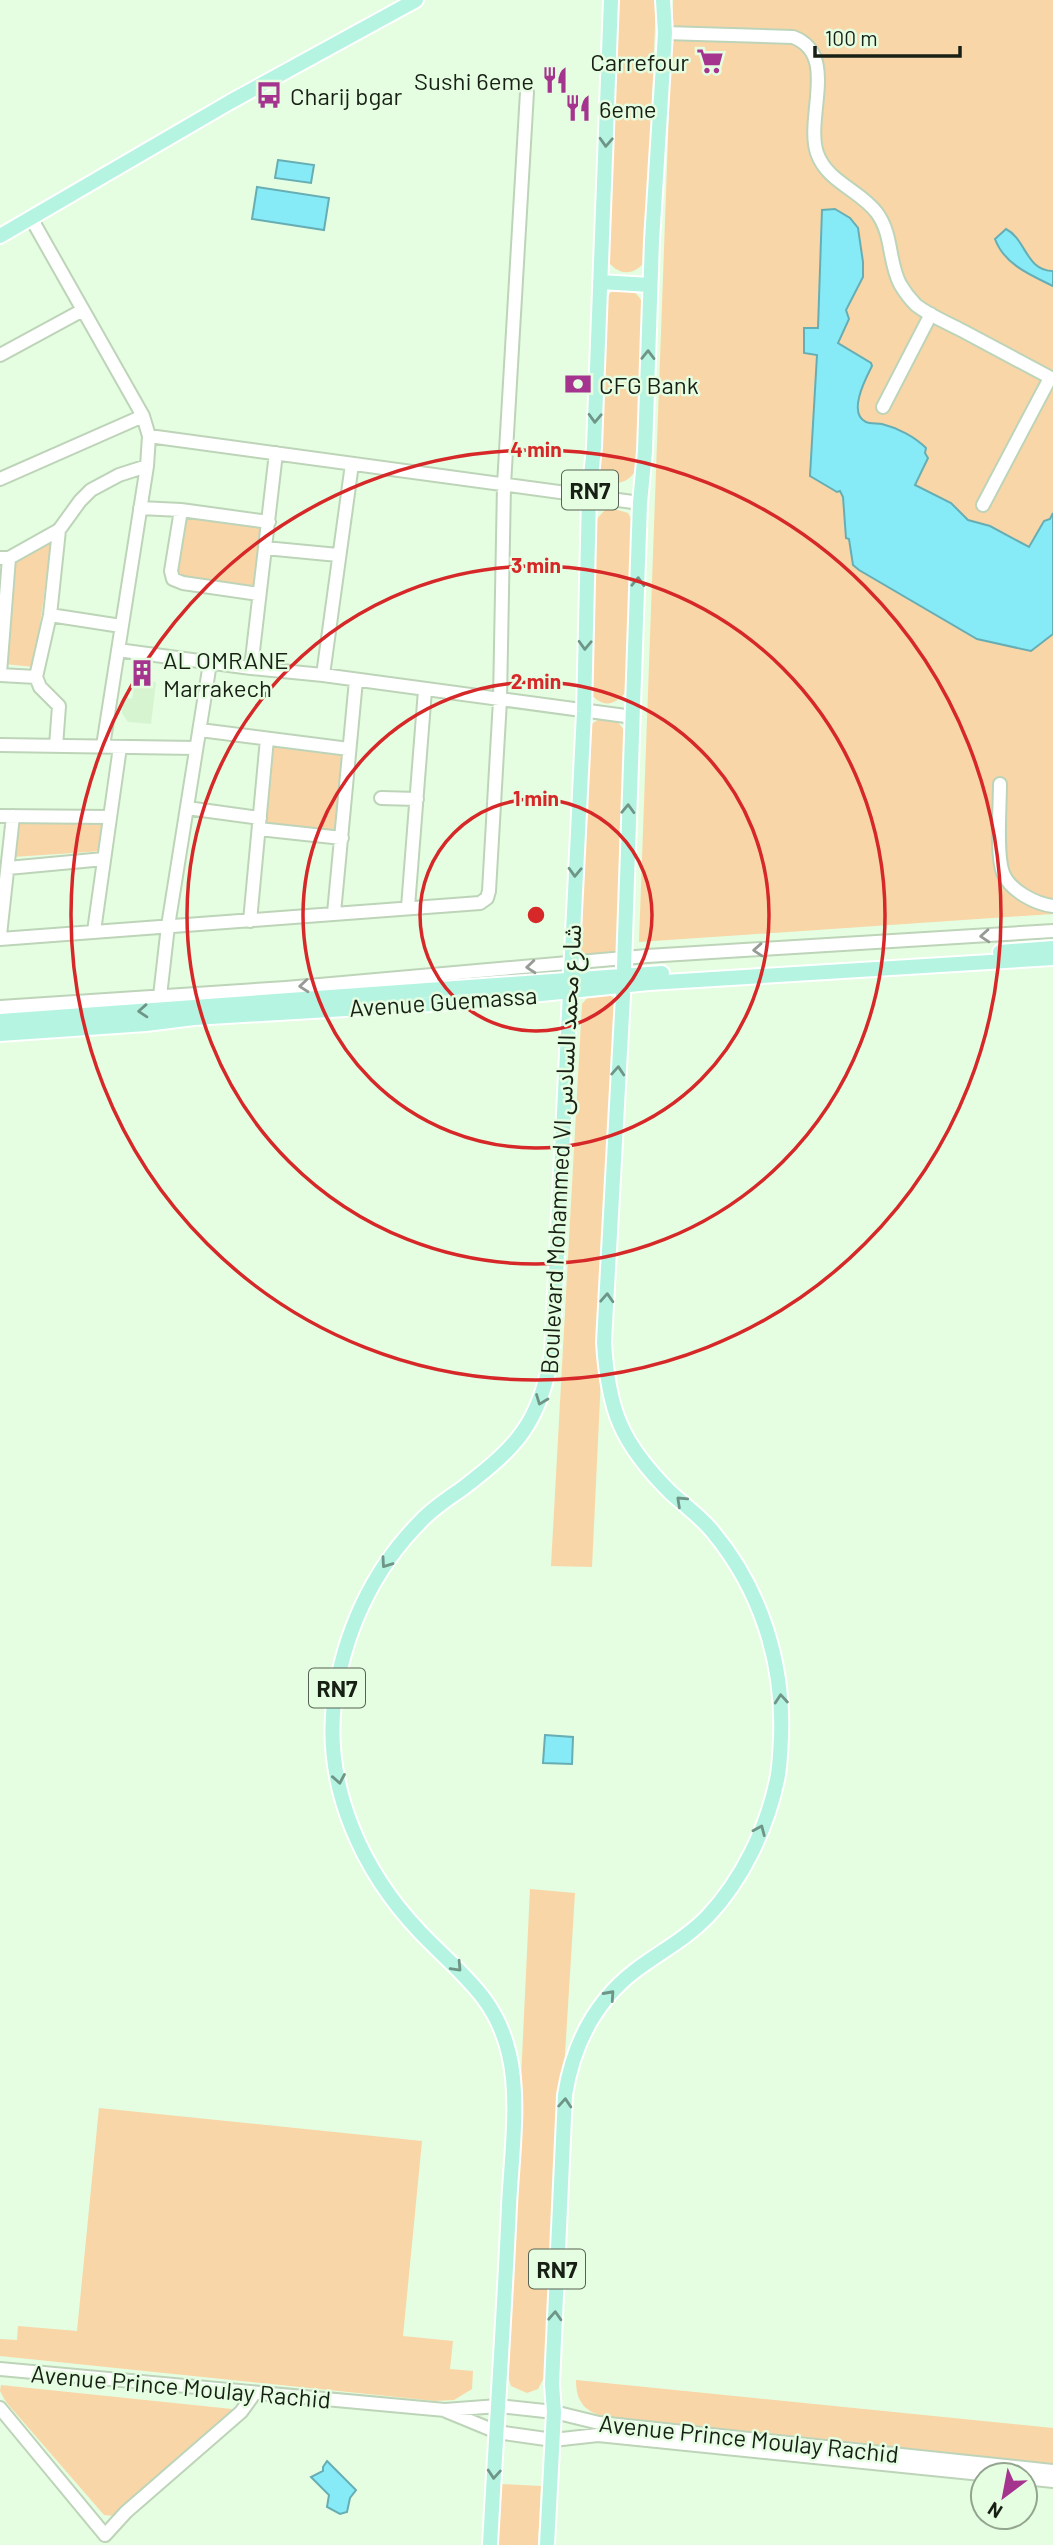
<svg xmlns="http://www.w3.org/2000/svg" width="1053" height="2545" font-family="Barlow,'Noto Sans Arabic',sans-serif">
<rect width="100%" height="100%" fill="#e5fde0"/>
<path fill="#d7f4d1" d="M135 681 156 682 151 724 128 722 122 713 123 697 132 699Z"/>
<path fill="#f9d6a7" d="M619 0H656L646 260C634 277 618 276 606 259Z
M673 0H1053V914L639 942Z
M617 289C631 289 637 291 643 304L637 469C625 488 606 488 598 467L604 301 611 292Z
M611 508 628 513 634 524 628 689C615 707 601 709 588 690L596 520 604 511Z
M182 512 264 524 254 591 175 577Z
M53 531 34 667 4 664 9 556Z
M601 718C615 718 619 722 626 733L617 955 576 957 588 732 593 723Z
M271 744 346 751 339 834 264 827Z
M18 815H108L103 851 13 857Z
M610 995 617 1002 618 1018 592 1567 551 1566 582 1004 589 996Z
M530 1889 575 1893 545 2376 538 2389 527 2393 511 2386 507 2374Z
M99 2108 422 2141 403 2336 453 2341 450 2369 473 2371 472 2389 454 2400 435 2401 0 2356V2339L17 2340 18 2326 77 2331Z
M576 2380 1053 2428V2464L614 2420C590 2413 576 2408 576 2380Z
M1 2385 232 2409 225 2418 114 2516 104 2515 6 2402 0 2391Z
M501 2484 541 2486 538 2545H498Z"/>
<path fill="#87ebf7" stroke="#66aeb4" stroke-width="2" d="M278 160 314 165 311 183 275 178Z
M257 187 329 198 324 230 252 219Z
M835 209 850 218 858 228 863 262V277L846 310 849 319 838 343 871 363 872 366C866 378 847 413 866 422 870 424 878 423 882 424 898 428 915 437 926 448L925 453 928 458 915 485 951 503 968 520 990 526 1029 547 1044 521 1050 519 1053 513V634L1031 651 977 639 859 570 853 565 849 539 846 538 843 497 840 491 837 492 810 476 817 355 804 353V328H818L822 210Z
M1006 229C1026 239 1026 271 1053 271V286C1030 275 1004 264 995 239Z
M545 1735 573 1737 572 1764 543 1763Z
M327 2461 356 2490 350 2498 347 2512 340 2514 327 2507 329 2495 311 2477 323 2471V2467Z"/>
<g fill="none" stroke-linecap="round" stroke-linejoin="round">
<defs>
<path id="minor" d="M665 33 793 37C839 54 805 117 817 153 827 182 860 190 877 213 893 235 888 261 900 284 904 291 910 299 916 305 930 316 948 323 963 331 993 347 1023 363 1053 379
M31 218 143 416 149 436 147 466 103 746
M0 355 83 310
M883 407 931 314
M149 436 640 503
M0 479 143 416
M983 505 1050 378
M140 508 181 510 269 522
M181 510 171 571 173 579 183 583 259 594
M265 548 338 555
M0 558H9L59 530 80 501 91 490 119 475 147 466
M50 615 121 626
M118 650 251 668 323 675 633 717
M251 668 276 453
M0 673 9 558
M0 675 36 677
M323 675 352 464
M200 730 349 749
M0 745 196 748
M56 746 59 706 40 687 36 677 50 615 59 530
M1000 784C1000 806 996 854 1003 873 1010 891 1036 904 1053 906
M381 798 417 799
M187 808 260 818
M0 816 110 817
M259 829 342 838
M8 868 104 859
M408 907 425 690
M334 913 356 680
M250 921 267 739
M94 931 120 747
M0 935 13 816
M0 939 480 903 487 898 489 891 500 700 504 485 527 92
M160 996 168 926 210 663
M0 1007 286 988 647 956 1053 931
M0 2369 445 2410 498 2406 554 2412 599 2423 1053 2471
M0 2408 105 2535
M446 2411 497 2432 553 2440 598 2435 991 2475
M1025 2478 1053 2481
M105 2535 126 2512 241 2412 254 2394"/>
<path id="major" d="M0 236 230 102 416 0
M600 282 650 285
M1000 952 1053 948
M0 1021 662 973
M0 1034 146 1024 194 1018 465 1002 649 983 1053 958
M490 2545C496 2432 504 2319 509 2206 511 2161 520 2098 509 2054 496 1996 458 1972 420 1932 363 1872 324 1789 334 1703 343 1634 372 1570 421 1521 433 1508 449 1498 463 1488 519 1445 538 1424 552 1354L584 712 589 496 594 447 611 0
M547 2545 554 2412 552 2384 565 2095C573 2045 595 2001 636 1970 660 1952 687 1938 708 1916 742 1880 767 1828 777 1780 780 1767 780 1752 781 1738 784 1663 761 1590 713 1532 701 1517 684 1505 670 1492 621 1443 608 1410 604 1342L623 996 640 503 645 451 652 240 665 33 663 0"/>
</defs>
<use href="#minor" stroke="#bdd4b9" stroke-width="16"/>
<use href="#major" stroke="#fff" stroke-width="18"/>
<use href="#minor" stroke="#fff" stroke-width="12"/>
<use href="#major" stroke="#b6f4e2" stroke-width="14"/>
</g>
<defs><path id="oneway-chevron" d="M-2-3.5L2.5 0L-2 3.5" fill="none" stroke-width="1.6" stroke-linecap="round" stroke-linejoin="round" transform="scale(1.75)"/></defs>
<g stroke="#6f9586">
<use href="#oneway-chevron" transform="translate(606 142) rotate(93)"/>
<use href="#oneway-chevron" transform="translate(648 355) rotate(-89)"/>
<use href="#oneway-chevron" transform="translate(595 418) rotate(92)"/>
<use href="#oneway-chevron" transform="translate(638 582) rotate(-88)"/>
<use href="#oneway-chevron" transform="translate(585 645) rotate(92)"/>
<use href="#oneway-chevron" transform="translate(628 809) rotate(-88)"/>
<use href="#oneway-chevron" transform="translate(575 872) rotate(92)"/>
<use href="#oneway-chevron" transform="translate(143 1011) rotate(176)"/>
<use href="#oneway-chevron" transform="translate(618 1071) rotate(-86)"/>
<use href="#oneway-chevron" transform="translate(607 1298) rotate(-87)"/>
<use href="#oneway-chevron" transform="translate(541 1400) rotate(111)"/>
<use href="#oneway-chevron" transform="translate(681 1501) rotate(-137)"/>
<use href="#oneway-chevron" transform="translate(386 1563) rotate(125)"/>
<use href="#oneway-chevron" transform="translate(781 1699) rotate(-95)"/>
<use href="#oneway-chevron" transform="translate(339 1779) rotate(80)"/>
<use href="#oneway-chevron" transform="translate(760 1830) rotate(-67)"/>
<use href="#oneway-chevron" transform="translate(457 1967) rotate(47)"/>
<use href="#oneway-chevron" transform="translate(610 1995) rotate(-48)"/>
<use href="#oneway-chevron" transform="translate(565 2103) rotate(-86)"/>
<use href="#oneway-chevron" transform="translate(555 2316) rotate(-87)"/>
<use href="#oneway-chevron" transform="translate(494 2474) rotate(94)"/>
</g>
<g stroke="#979b96">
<use href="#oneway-chevron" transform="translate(985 936) rotate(176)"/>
<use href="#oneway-chevron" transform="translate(758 950) rotate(176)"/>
<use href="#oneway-chevron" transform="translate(531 967) rotate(175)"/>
<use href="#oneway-chevron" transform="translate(304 986) rotate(175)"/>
</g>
<g fill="none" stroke="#d62828" stroke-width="3.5">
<circle cx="536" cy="915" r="116"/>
<circle cx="536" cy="915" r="233"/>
<circle cx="536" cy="915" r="349"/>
<circle cx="536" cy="915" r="465"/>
</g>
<defs>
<symbol id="supermarket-bare" viewBox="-9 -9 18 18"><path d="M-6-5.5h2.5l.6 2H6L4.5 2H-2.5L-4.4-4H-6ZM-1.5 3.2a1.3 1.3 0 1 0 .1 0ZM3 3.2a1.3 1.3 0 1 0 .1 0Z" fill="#a5348f" stroke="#e5fde0" stroke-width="2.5" paint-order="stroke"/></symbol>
<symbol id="restaurant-bare" viewBox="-9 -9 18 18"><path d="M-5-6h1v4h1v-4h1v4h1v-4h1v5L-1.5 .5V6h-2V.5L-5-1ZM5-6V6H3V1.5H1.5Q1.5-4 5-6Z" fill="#a5348f" stroke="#e5fde0" stroke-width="2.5" paint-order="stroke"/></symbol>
<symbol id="bus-bare" viewBox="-9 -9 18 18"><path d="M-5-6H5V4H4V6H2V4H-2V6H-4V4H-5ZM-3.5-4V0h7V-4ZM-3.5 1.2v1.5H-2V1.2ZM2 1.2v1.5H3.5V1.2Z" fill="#a5348f" stroke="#e5fde0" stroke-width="2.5" paint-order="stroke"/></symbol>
<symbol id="bank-bare" viewBox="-9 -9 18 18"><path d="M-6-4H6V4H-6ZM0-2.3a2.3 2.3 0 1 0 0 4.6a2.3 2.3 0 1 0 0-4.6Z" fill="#a5348f" stroke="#e5fde0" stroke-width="2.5" paint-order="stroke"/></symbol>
<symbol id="building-bare" viewBox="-9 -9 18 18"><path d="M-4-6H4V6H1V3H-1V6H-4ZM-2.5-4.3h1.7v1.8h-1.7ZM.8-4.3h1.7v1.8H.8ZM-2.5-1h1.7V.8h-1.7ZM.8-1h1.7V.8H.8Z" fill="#a5348f" stroke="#e5fde0" stroke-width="2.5" paint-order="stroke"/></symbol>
</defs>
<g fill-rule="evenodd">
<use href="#supermarket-bare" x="691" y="42" width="38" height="38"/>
<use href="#restaurant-bare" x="536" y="61" width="38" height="38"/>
<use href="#bus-bare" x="250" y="76" width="38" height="38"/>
<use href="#restaurant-bare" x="559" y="89" width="38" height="38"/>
<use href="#bank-bare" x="559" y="365" width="38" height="38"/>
<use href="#building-bare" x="123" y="654" width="38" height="38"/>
</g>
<g text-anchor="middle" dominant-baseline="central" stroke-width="5" stroke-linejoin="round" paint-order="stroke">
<g fill="#e5fde0" stroke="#566253" stroke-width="2">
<rect x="562" y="470.5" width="56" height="39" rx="5"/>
<rect x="309" y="1668.5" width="56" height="39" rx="5"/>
<rect x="529" y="2249.5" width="56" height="39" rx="5"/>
</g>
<g font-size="23" font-weight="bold" fill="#182016">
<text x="590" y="490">RN7</text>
<text x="337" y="1688">RN7</text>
<text x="557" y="2269">RN7</text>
</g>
<g font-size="24" fill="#182016" stroke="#e5fde0" text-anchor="start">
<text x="689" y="61" text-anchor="end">Carrefour</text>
<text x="534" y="80" text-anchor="end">Sushi 6eme</text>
<text x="290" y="95">Charij bgar</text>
<text x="599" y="108">6eme</text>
<text x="599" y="384">CFG Bank</text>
<text x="163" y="659">AL OMRANE<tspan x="163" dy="28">Marrakech</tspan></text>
</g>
<g font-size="24" fill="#182016" stroke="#e5fde0">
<text transform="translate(443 1001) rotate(-4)">Avenue Guemassa</text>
<text transform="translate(560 1149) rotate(-87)">Boulevard Mohammed VI شارع محمد السادس</text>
<text transform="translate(181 2386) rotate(5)">Avenue Prince Moulay Rachid</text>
<text transform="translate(749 2438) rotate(6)">Avenue Prince Moulay Rachid</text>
</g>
</g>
<circle cx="536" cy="915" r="10" fill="#d62828" stroke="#e5fde0" stroke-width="3.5"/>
<g font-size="21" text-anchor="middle" font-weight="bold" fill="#d62828" stroke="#e5fde0" stroke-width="5" stroke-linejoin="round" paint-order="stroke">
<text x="536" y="457">4 min</text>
<text x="536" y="573">3 min</text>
<text x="536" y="689">2 min</text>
<text x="536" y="806">1 min</text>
</g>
<g transform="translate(1004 2496) rotate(212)"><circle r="33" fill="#e5fde0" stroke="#93a58f" stroke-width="2"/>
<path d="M0-5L12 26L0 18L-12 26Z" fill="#a5348f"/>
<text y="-10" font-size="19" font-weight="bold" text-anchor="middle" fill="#182016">N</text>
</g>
<path d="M815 46v10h145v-10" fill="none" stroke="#182016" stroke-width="3.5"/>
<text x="825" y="46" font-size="21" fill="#182016" stroke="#e5fde0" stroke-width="5" paint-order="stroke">100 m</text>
</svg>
